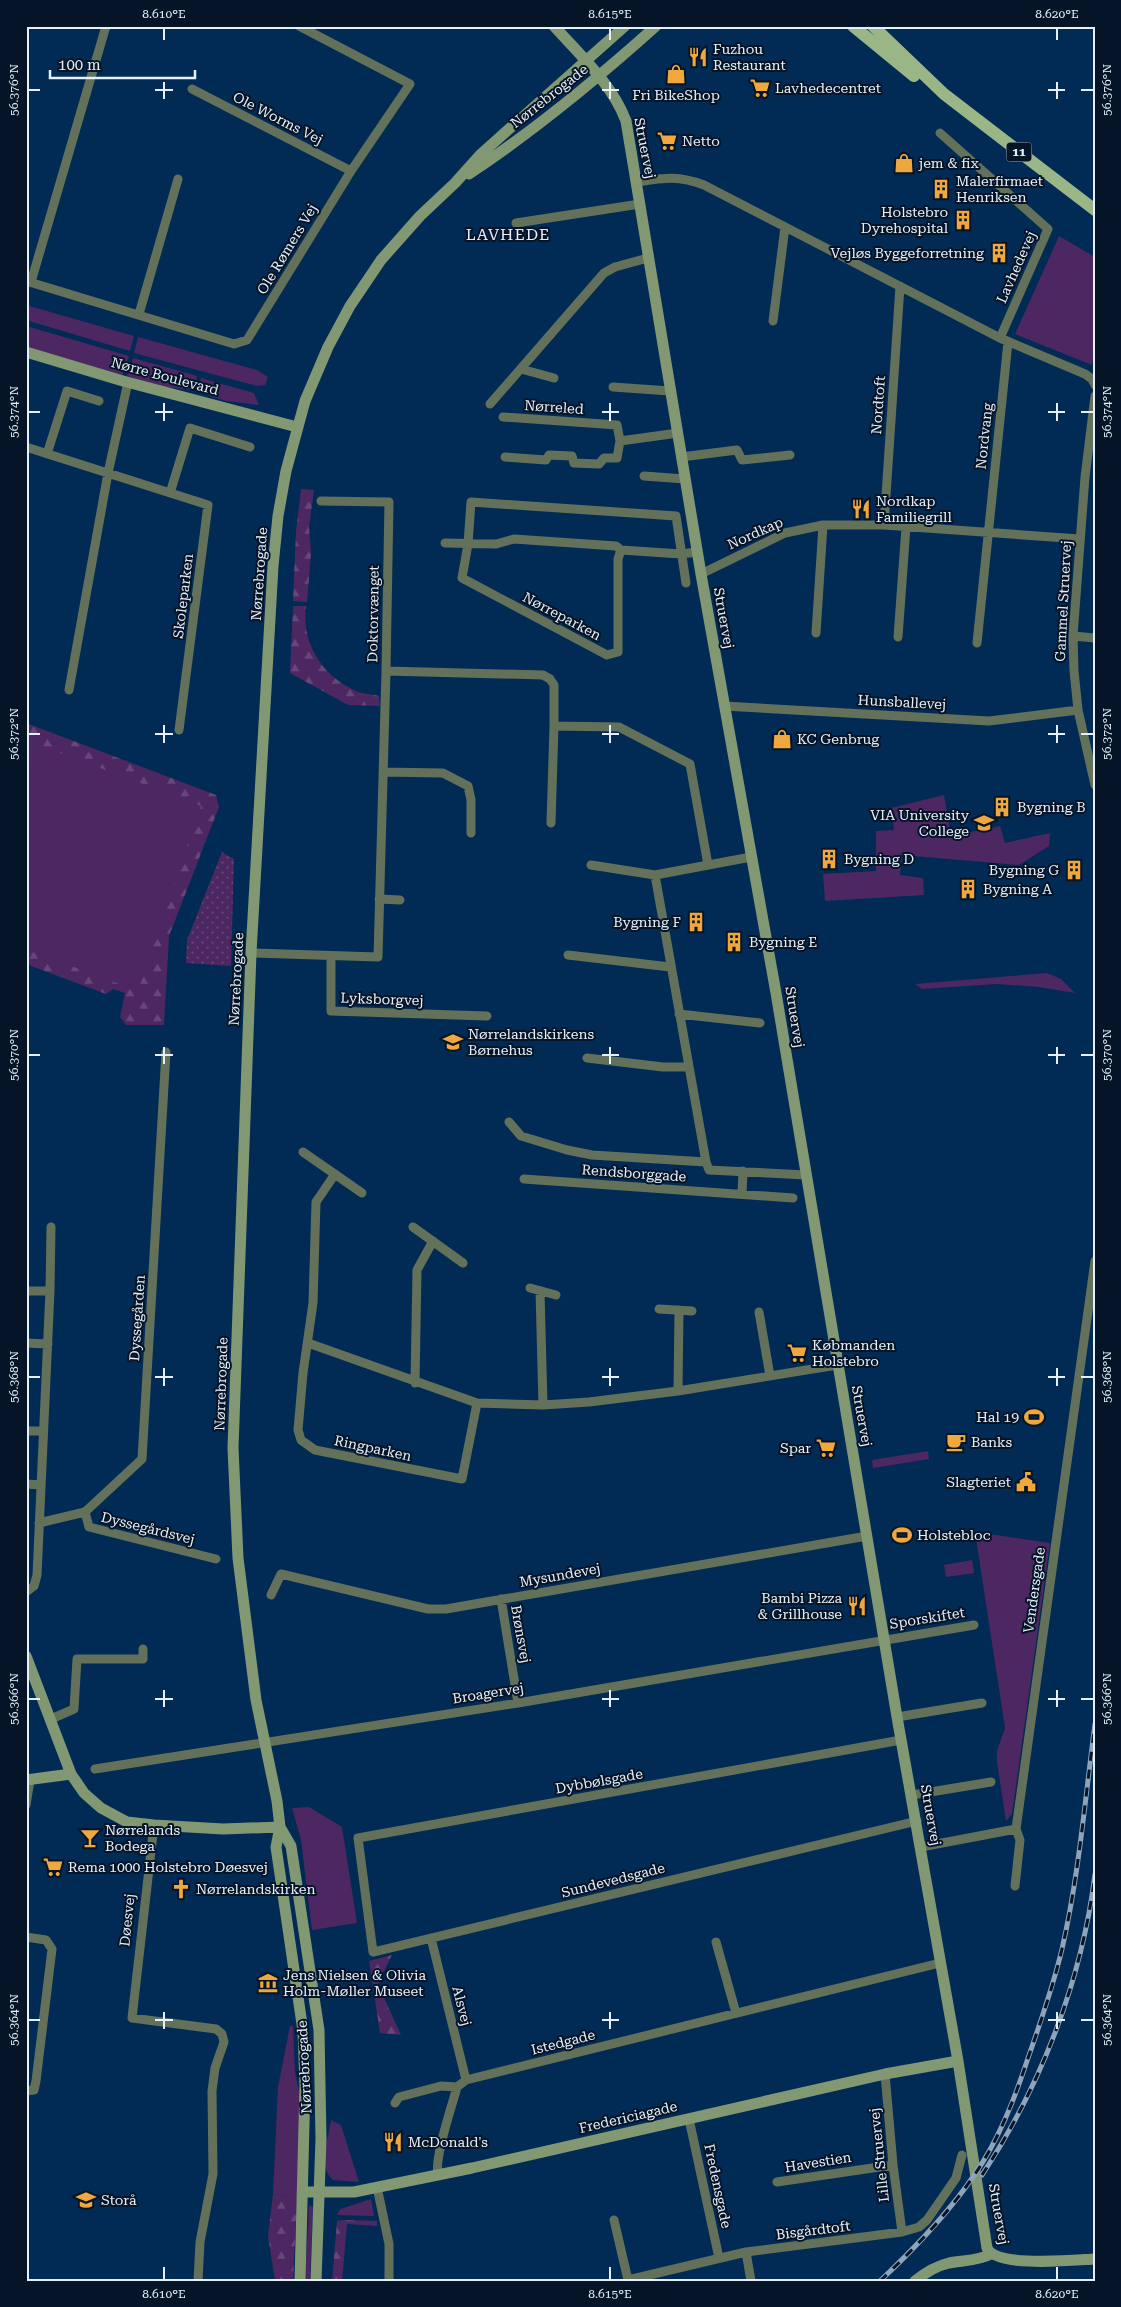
<svg xmlns="http://www.w3.org/2000/svg" width="1121" height="2307" font-family="'Roboto Serif',serif">
<defs>
<pattern id="forest-firs" width="22" height="20" patternUnits="userSpaceOnUse" patternTransform="scale(1.25)"><rect width="22" height="20" fill="#4d2762"/><path d="M5 1l3.5 6h-7zM16 11l3.5 6h-7z" fill="#674779"/></pattern>
<pattern id="garden-dots" width="8" height="8" patternUnits="userSpaceOnUse" patternTransform="scale(1.25)"><rect width="8" height="8" fill="#4d2762"/><path d="M2 2h.1M6 6h.1" fill="none" stroke="#674779" stroke-width="1.8" stroke-linecap="round"/></pattern>
</defs>
<rect width="100%" height="100%" fill="#012b54"/>
<path fill="#4d2762" d="M1059 236 1095 257V342L1092 365 1015 334Z
M26 305 134 336 130 351 26 320Z
M26 326 129 356 123 374 122 375 26 347Z
M138 337 257 370 268 377 265 385 257 386 134 353Z
M133 358 197 376 194 390 162 387 127 376Z
M201 378 254 393 259 405 226 401 196 391Z
M26 728 213 796 142 995 26 949Z
M944 795 951 836 1000 826 1005 843 1050 833 1049 846 1019 865 902 855 900 875 923 878 924 895 825 901 823 874 876 871V831L894 830 891 808Z
M1047 973 1061 979 1075 993 1039 987 997 984 922 989 915 984Z
M928 1451 929 1459 873 1468 872 1460Z
M975 1532 1050 1543 1012 1814 1006 1821 997 1762V1751L1005 1728Z
M972 1560 974 1573 946 1577 944 1565Z
M309 1807 342 1827 357 1923 312 1930 301 1840 292 1808Z
M290 2026H293L295 2072 300 2096 297 2197 273 2194 278 2087Z
M331 2120 341 2125 359 2182 333 2180C317 2167 329 2137 331 2120Z
M371 2199 374 2216 337 2215 340 2209Z
M309 2205 313 2207 310 2281H305Z"/>
<path fill="url(#forest-firs)" d="M301 489 314 490 309 527 311 554 307 602 293 601 296 532Z
M293 606H306C301 643 322 676 356 691 362 694 371 694 379 696L380 706 348 705 290 673Z
M26 723 216 795 219 807 169 936 164 1025H126L120 1017 125 993 113 989 106 994 26 964V949L138 991 201 806 26 740Z
M392 1955 378 1983 379 1987 401 2035 380 2033 369 1961Z
M273 2194 297 2197 293 2281H275L268 2236Z
M343 2220 377 2221V2226L347 2224 342 2281H332L337 2221Z"/>
<path fill="url(#garden-dots)" d="M222 852 234 859 231 966 186 963 187 940Z"/>
<g fill="none" stroke-linecap="round" stroke-linejoin="round">
<path stroke="#63715a" stroke-width="9" d="M192 89 351 171
M940 133 1048 229 1000 338
M637 182C663 178 678 175 704 185L1000 338 1085 374 1092 379 1095 385
M516 223 640 204
M26 281 234 344 247 340 351 171 410 84 299 26
M31 282 106 26
M139 314 178 179
M773 321 785 227
M521 369 554 378
M613 387 670 391
M1095 396 1085 477 1073 636 1074 671 1078 710 1095 785
M490 404 604 273 615 267 648 258
M503 417 617 425 620 441
M26 447 208 505 179 730
M47 454 67 391 99 401
M505 457 546 460 549 455 572 456 574 463 599 464 604 458H617L620 441 678 433
M681 457 737 450 742 460 790 455
M644 476 685 479
M170 493 190 428 250 447
M321 501 389 502 386 671 543 675 550 679 554 685V726
M884 525 900 286
M445 543 496 544 514 539 616 546 621 550 681 554 697 552
M621 550 618 559V652L607 655 462 578 468 544 471 502 676 516 686 583
M701 574 785 533 823 525H884L1080 539
M816 633 823 525
M1073 636 1095 638
M898 637 906 527
M977 643 1008 342
M69 690 108 473 128 382
M724 706 989 721 1078 710
M383 772 443 773 468 786 471 800V833
M551 823 554 726 619 727 690 764 708 865
M751 857 655 875 706 1162 709 1170 806 1175
M591 865 655 875
M379 899 400 900
M251 953 378 957 386 671
M568 955 670 967
M331 956V1011L487 1016
M679 1014 760 1023
M587 1058 663 1067H688
M509 1122 521 1136 567 1150 592 1155 706 1162
M303 1152 362 1193
M335 1174 316 1202 313 1303 303 1373 298 1430 301 1440 315 1450 462 1479 477 1403
M524 1179 793 1198
M742 1194 743 1171
M413 1227 463 1263
M530 1288 556 1295
M26 1291H50
M540 1291 543 1405
M659 1309 692 1311
M759 1312 770 1376
M26 1343 48 1344
M308 1343 477 1403 543 1405 589 1402 678 1391 837 1365
M415 1383 417 1270 433 1241
M678 1391 679 1310
M26 1431H43
M26 1484 41 1485
M85 1512 89 1527 216 1559
M39 1523 85 1512 142 1459 166 1052
M26 1592 34 1586 37 1575 50 1291 51 1227
M271 1595 281 1574 428 1609H446L867 1536
M501 1599 518 1703
M897 1717 982 1703
M51 1719 74 1709 77 1659H143V1649
M901 1740 358 1838 373 1952 917 1821
M95 1769 518 1703 974 1625
M912 1795 991 1782
M26 1805 30 1780
M154 1825 132 2018 216 2029 222 2034 224 2042 215 2068 212 2091 213 2174 200 2242 198 2281
M921 1847 1016 1829 1095 1261
M1015 1886 1020 1840 1016 1829
M26 1937 46 1940 52 1949 36 2081 34 2090 26 2091
M431 1938 466 2080
M716 1942 736 2013
M885 2074 893 2165 902 2232
M395 2103 399 2097 441 2086 457 2087
M689 2119 719 2258
M438 2175C434 2158 452 2106 457 2087L466 2080 940 1963
M777 2182 893 2165
M377 2187 389 2244V2281
M614 2220 628 2280 746 2252 902 2232 919 2227 927 2220 956 2178 962 2155
M746 2252 751 2281"/>
<path stroke="#829873" stroke-width="11" d="M554 26C580 55 612 84 626 121L701 574 776 993 897 1717 958 2061 987 2248C996 2268 1074 2260 1095 2259
M469 174C535 130 597 79 656 26
M26 352 123 381 297 427
M26 1656 71 1774 84 1793 101 1808 127 1822 154 1825 223 1829 280 1827
M26 1780 71 1774
M280 1827 291 1846 319 2030 321 2139 316 2281
M303 2192H354L472 2168 885 2074 958 2061
M300 2281 305 2085 303 2031 276 1847 280 1827 277 1801 256 1700 238 1558 233 1448 251 953 273 566 278 516 286 471 305 401 328 347 350 306 381 260 420 216 455 183 481 154 625 26
M915 2281C926 2272 936 2266 949 2263 964 2260 978 2261 991 2254"/>
<path stroke="#9ab686" stroke-width="12" d="M853 26 914 76
M873 26 944 94 1095 210"/>
<defs>
<path id="rail" d="M982 2175C1041 2086 1082 1980 1095 1874
M880 2281C915 2248 948 2214 975 2174 999 2139 1014 2100 1027 2061 1040 2024 1053 1987 1062 1949 1079 1875 1085 1799 1095 1724"/>
</defs>
<use href="#rail" stroke="#8ea4ba" stroke-width="5"/>
<use href="#rail" stroke="#051426" stroke-width="3" stroke-dasharray="9" stroke-linecap="butt"/>
</g>
<path fill="none" stroke="#e7f0fa" stroke-width="2" d="M164 28V40M610 28V40M1057 28V40M164 82V99M610 82V99M1057 82V99M28 90H40M155 90H173M602 90H619M1048 90H1065M1081 90H1094M164 403V421M610 403V421M1057 403V421M28 412H40M155 412H173M602 412H619M1048 412H1065M1081 412H1094M164 725V743M610 725V743M1057 725V743M28 734H40M155 734H173M602 734H619M1048 734H1065M1081 734H1094M164 1047V1064M610 1047V1064M1057 1047V1064M28 1055H40M155 1055H173M602 1055H619M1048 1055H1065M1081 1055H1094M164 1368V1386M610 1368V1386M1057 1368V1386M28 1377H40M155 1377H173M602 1377H619M1048 1377H1065M1081 1377H1094M164 1690V1707M610 1690V1707M1057 1690V1707M28 1699H40M155 1699H173M602 1699H619M1048 1699H1065M1081 1699H1094M164 2012V2029M610 2012V2029M1057 2012V2029M28 2020H40M155 2020H173M602 2020H619M1048 2020H1065M1081 2020H1094M164 2267V2280M610 2267V2280M1057 2267V2280"/>
<defs>
<symbol id="restaurant-bare" viewBox="-9 -9 18 18"><path d="M-5-6h1v4h1v-4h1v4h1v-4h1v5L-1.5 .5V6h-2V.5L-5-1ZM5-6V6H3V1.5H1.5Q1.5-4 5-6Z" fill="#efa73e" stroke="#051426" stroke-width="2.5" paint-order="stroke"/></symbol>
<symbol id="shop-bare" viewBox="-9 -9 18 18"><path d="M-5-2.5h2.3a2.7 3.5 0 0 1 5.4 0H5L5.5 6h-11ZM-1.5-2.5h3a1.5 2.3 0 0 0-3 0Z" fill="#efa73e" stroke="#051426" stroke-width="2.5" paint-order="stroke"/></symbol>
<symbol id="supermarket-bare" viewBox="-9 -9 18 18"><path d="M-6-5.5h2.5l.6 2H6L4.5 2H-2.5L-4.4-4H-6ZM-1.5 3.2a1.3 1.3 0 1 0 .1 0ZM3 3.2a1.3 1.3 0 1 0 .1 0Z" fill="#efa73e" stroke="#051426" stroke-width="2.5" paint-order="stroke"/></symbol>
<symbol id="building-bare" viewBox="-9 -9 18 18"><path d="M-4-6H4V6H1V3H-1V6H-4ZM-2.5-4.3h1.7v1.8h-1.7ZM.8-4.3h1.7v1.8H.8ZM-2.5-1h1.7V.8h-1.7ZM.8-1h1.7V.8H.8Z" fill="#efa73e" stroke="#051426" stroke-width="2.5" paint-order="stroke"/></symbol>
<symbol id="university-bare" viewBox="-9 -9 18 18"><path d="M0-5L7-2L0 1L-7-2ZM-4 1L0 2.5L4 1V4Q0 6-4 4Z" fill="#efa73e" stroke="#051426" stroke-width="2.5" paint-order="stroke"/></symbol>
<symbol id="school-bare" viewBox="-9 -9 18 18"><path d="M0-5L7-2L0 1L-7-2ZM-4 1L0 2.5L4 1V4Q0 6-4 4Z" fill="#efa73e" stroke="#051426" stroke-width="2.5" paint-order="stroke"/></symbol>
<symbol id="stadium-bare" viewBox="-9 -9 18 18"><path d="M0-5a6.5 5 0 1 0 0 10a6.5 5 0 1 0 0-10ZM-3.5-1.8h7v3.6h-7Z" fill="#efa73e" stroke="#051426" stroke-width="2.5" paint-order="stroke"/></symbol>
<symbol id="cafe-bare" viewBox="-9 -9 18 18"><path d="M-5.5-4.5H6V0H3Q3 3.5 0 3.5H-2.5Q-5.5 3.5-5.5 0ZM3-3.2v2h1.7v-2ZM-6 4.5H4V6H-6Z" fill="#efa73e" stroke="#051426" stroke-width="2.5" paint-order="stroke"/></symbol>
<symbol id="civic-bare" viewBox="-9 -9 18 18"><path d="M-.6-6.5H3V-4.5H.6V-3L4-1V1h2V6H-6V1h2V-1L-.6-3ZM-1.2 2.5V6h2.4V2.5Z" fill="#efa73e" stroke="#051426" stroke-width="2.5" paint-order="stroke"/></symbol>
<symbol id="bar-bare" viewBox="-9 -9 18 18"><path d="M-6-5H6L.8 .8V4.5H3.5V6h-7V4.5H-.8V.8Z" fill="#efa73e" stroke="#051426" stroke-width="2.5" paint-order="stroke"/></symbol>
<symbol id="church-bare" viewBox="-9 -9 18 18"><path d="M-1.2-6h2.4v3.5h3.3v2.4h-3.3V6h-2.4V-.1h-3.3v-2.4h3.3Z" fill="#efa73e" stroke="#051426" stroke-width="2.5" paint-order="stroke"/></symbol>
<symbol id="museum-bare" viewBox="-9 -9 18 18"><path d="M0-6L6-3V-2H-6V-3ZM-5-1h2V3h-2ZM-1-1h2V3h-2ZM3-1h2V3H3ZM-6 4H6V6H-6Z" fill="#efa73e" stroke="#051426" stroke-width="2.5" paint-order="stroke"/></symbol>
</defs>
<g fill-rule="evenodd">
<use href="#restaurant-bare" x="684" y="43" width="28" height="28"/>
<use href="#shop-bare" x="662" y="60" width="28" height="28"/>
<use href="#supermarket-bare" x="746" y="74" width="28" height="28"/>
<use href="#supermarket-bare" x="653" y="127" width="28" height="28"/>
<use href="#shop-bare" x="890" y="149" width="28" height="28"/>
<use href="#building-bare" x="927" y="175" width="28" height="28"/>
<use href="#building-bare" x="949" y="206" width="28" height="28"/>
<use href="#building-bare" x="985" y="239" width="28" height="28"/>
<use href="#restaurant-bare" x="847" y="495" width="28" height="28"/>
<use href="#shop-bare" x="768" y="725" width="28" height="28"/>
<use href="#building-bare" x="988" y="793" width="28" height="28"/>
<use href="#university-bare" x="970" y="809" width="28" height="28"/>
<use href="#building-bare" x="815" y="845" width="28" height="28"/>
<use href="#building-bare" x="1060" y="856" width="28" height="28"/>
<use href="#building-bare" x="954" y="875" width="28" height="28"/>
<use href="#building-bare" x="682" y="908" width="28" height="28"/>
<use href="#building-bare" x="720" y="928" width="28" height="28"/>
<use href="#school-bare" x="439" y="1028" width="28" height="28"/>
<use href="#supermarket-bare" x="783" y="1339" width="28" height="28"/>
<use href="#stadium-bare" x="1020" y="1403" width="28" height="28"/>
<use href="#cafe-bare" x="942" y="1428" width="28" height="28"/>
<use href="#supermarket-bare" x="812" y="1434" width="28" height="28"/>
<use href="#civic-bare" x="1012" y="1468" width="28" height="28"/>
<use href="#stadium-bare" x="888" y="1521" width="28" height="28"/>
<use href="#restaurant-bare" x="843" y="1592" width="28" height="28"/>
<use href="#bar-bare" x="76" y="1824" width="28" height="28"/>
<use href="#supermarket-bare" x="39" y="1853" width="28" height="28"/>
<use href="#church-bare" x="167" y="1875" width="28" height="28"/>
<use href="#museum-bare" x="254" y="1969" width="28" height="28"/>
<use href="#restaurant-bare" x="379" y="2128" width="28" height="28"/>
<use href="#school-bare" x="72" y="2186" width="28" height="28"/>
</g>
<g text-anchor="middle" dominant-baseline="central" stroke-width="4" stroke-linejoin="round" paint-order="stroke">
<rect fill="#051426" stroke="#a3aeba" stroke-width="1" x="1006.5" y="142.5" width="25" height="19" rx="4"/>
<g font-size="12" font-weight="bold" fill="#e7f0fa">
<text x="1019" y="152">11</text>
</g>
<g font-size="14" fill="#e7f0fa" stroke="#051426" text-anchor="start">
<text x="713" y="49">Fuzhou<tspan x="713" dy="16">Restaurant</tspan></text>
<text x="775" y="88">Lavhedecentret</text>
<text x="676" y="95" text-anchor="middle">Fri BikeShop</text>
<text x="682" y="141">Netto</text>
<text x="919" y="163">jem &amp; fix</text>
<text x="956" y="181">Malerfirmaet<tspan x="956" dy="16">Henriksen</tspan></text>
<text x="948" y="212" text-anchor="end">Holstebro<tspan x="948" dy="16">Dyrehospital</tspan></text>
<text x="984" y="253" text-anchor="end">Vejløs Byggeforretning</text>
<text x="876" y="501">Nordkap<tspan x="876" dy="16">Familiegrill</tspan></text>
<text x="797" y="739">KC Genbrug</text>
<text x="1017" y="807">Bygning B</text>
<text x="969" y="815" text-anchor="end">VIA University<tspan x="969" dy="16">College</tspan></text>
<text x="844" y="859">Bygning D</text>
<text x="1059" y="870" text-anchor="end">Bygning G</text>
<text x="983" y="889">Bygning A</text>
<text x="681" y="922" text-anchor="end">Bygning F</text>
<text x="749" y="942">Bygning E</text>
<text x="468" y="1034">Nørrelandskirkens<tspan x="468" dy="16">Børnehus</tspan></text>
<text x="812" y="1345">Købmanden<tspan x="812" dy="16">Holstebro</tspan></text>
<text x="1019" y="1417" text-anchor="end">Hal 19</text>
<text x="971" y="1442">Banks</text>
<text x="811" y="1448" text-anchor="end">Spar</text>
<text x="1011" y="1482" text-anchor="end">Slagteriet</text>
<text x="917" y="1535">Holstebloc</text>
<text x="842" y="1598" text-anchor="end">Bambi Pizza<tspan x="842" dy="16">&amp; Grillhouse</tspan></text>
<text x="105" y="1830">Nørrelands<tspan x="105" dy="16">Bodega</tspan></text>
<text x="68" y="1867">Rema 1000 Holstebro Døesvej</text>
<text x="196" y="1889">Nørrelandskirken</text>
<text x="283" y="1975">Jens Nielsen &amp; Olivia<tspan x="283" dy="16">Holm-Møller Museet</tspan></text>
<text x="408" y="2142">McDonald's</text>
<text x="101" y="2200">Storå</text>
</g>
<g font-size="14" fill="#e7f0fa" stroke="#051426">
<text transform="translate(549 96) rotate(-38)">Nørrebrogade</text>
<text transform="translate(278 118) rotate(27)">Ole Worms Vej</text>
<text transform="translate(645 148) rotate(79)">Struervej</text>
<text transform="translate(287 249) rotate(-59)">Ole Rømers Vej</text>
<text transform="translate(1016 267) rotate(-66)">Lavhedevej</text>
<text transform="translate(165 376) rotate(15)">Nørre Boulevard</text>
<text transform="translate(878 405) rotate(-86)">Nordtoft</text>
<text transform="translate(554 407) rotate(4)">Nørreled</text>
<text transform="translate(984 436) rotate(-84)">Nordvang</text>
<text transform="translate(755 533) rotate(-24)">Nordkap</text>
<text transform="translate(259 574) rotate(-86)">Nørrebrogade</text>
<text transform="translate(183 596) rotate(-83)">Skoleparken</text>
<text transform="translate(1063 601) rotate(-87)">Gammel Struervej</text>
<text transform="translate(373 614) rotate(-89)">Doktorvænget</text>
<text transform="translate(562 616) rotate(28)">Nørreparken</text>
<text transform="translate(724 618) rotate(80)">Struervej</text>
<text transform="translate(902 702) rotate(3)">Hunsballevej</text>
<text transform="translate(236 979) rotate(-87)">Nørrebrogade</text>
<text transform="translate(382 999) rotate(2)">Lyksborgvej</text>
<text transform="translate(795 1017) rotate(81)">Struervej</text>
<text transform="translate(634 1173) rotate(4)">Rendsborggade</text>
<text transform="translate(137 1318) rotate(-86)">Dyssegården</text>
<text transform="translate(221 1384) rotate(-88)">Nørrebrogade</text>
<text transform="translate(862 1416) rotate(80)">Struervej</text>
<text transform="translate(373 1448) rotate(12)">Ringparken</text>
<text transform="translate(148 1528) rotate(14)">Dyssegårdsvej</text>
<text transform="translate(560 1575) rotate(-10)">Mysundevej</text>
<text transform="translate(1034 1590) rotate(-82)">Vendersgade</text>
<text transform="translate(927 1618) rotate(-9)">Sporskiftet</text>
<text transform="translate(521 1634) rotate(80)">Brønsvej</text>
<text transform="translate(488 1693) rotate(-9)">Broagervej</text>
<text transform="translate(599 1781) rotate(-10)">Dybbølsgade</text>
<text transform="translate(931 1815) rotate(80)">Struervej</text>
<text transform="translate(613 1880) rotate(-14)">Sundevedsgade</text>
<text transform="translate(127 1920) rotate(-84)">Døesvej</text>
<text transform="translate(462 2006) rotate(76)">Alsvej</text>
<text transform="translate(563 2042) rotate(-14)">Istedgade</text>
<text transform="translate(304 2067) rotate(-93)">Nørrebrogade</text>
<text transform="translate(628 2117) rotate(-13)">Fredericiagade</text>
<text transform="translate(879 2155) rotate(-96)">Lille Struervej</text>
<text transform="translate(818 2162) rotate(-9)">Havestien</text>
<text transform="translate(718 2186) rotate(78)">Fredensgade</text>
<text transform="translate(999 2214) rotate(80)">Struervej</text>
<text transform="translate(813 2230) rotate(-7)">Bisgårdtoft</text>
</g>
<g font-size="16" letter-spacing="1" fill="#e7f0fa" stroke="#051426">
<text x="508" y="234">LAVHEDE</text>
</g>
</g>
<rect width="1121" height="2307" fill="none" stroke="#051426" stroke-width="55"/>
<path d="M50 70v8h145v-8" fill="none" stroke="#e7f0fa" stroke-width="2.5"/>
<text x="58" y="70" font-size="15" fill="#e7f0fa" stroke="#051426" stroke-width="4" paint-order="stroke">100 m</text>
<rect x="28" y="28" width="1066" height="2252" fill="none" stroke="#e7f0fa" stroke-width="2"/>
<g font-size="12" text-anchor="middle" fill="#e7f0fa">
<text x="164" y="18">8.610°E</text>
<text x="610" y="18">8.615°E</text>
<text x="1057" y="18">8.620°E</text>
<text transform="translate(14 90) rotate(-90)" y="4">56.376°N</text>
<text transform="translate(1107 90) rotate(-90)" y="4">56.376°N</text>
<text transform="translate(14 412) rotate(-90)" y="4">56.374°N</text>
<text transform="translate(1107 412) rotate(-90)" y="4">56.374°N</text>
<text transform="translate(14 734) rotate(-90)" y="4">56.372°N</text>
<text transform="translate(1107 734) rotate(-90)" y="4">56.372°N</text>
<text transform="translate(14 1055) rotate(-90)" y="4">56.370°N</text>
<text transform="translate(1107 1055) rotate(-90)" y="4">56.370°N</text>
<text transform="translate(14 1377) rotate(-90)" y="4">56.368°N</text>
<text transform="translate(1107 1377) rotate(-90)" y="4">56.368°N</text>
<text transform="translate(14 1699) rotate(-90)" y="4">56.366°N</text>
<text transform="translate(1107 1699) rotate(-90)" y="4">56.366°N</text>
<text transform="translate(14 2020) rotate(-90)" y="4">56.364°N</text>
<text transform="translate(1107 2020) rotate(-90)" y="4">56.364°N</text>
<text x="164" y="2298">8.610°E</text>
<text x="610" y="2298">8.615°E</text>
<text x="1057" y="2298">8.620°E</text>
</g>
</svg>
